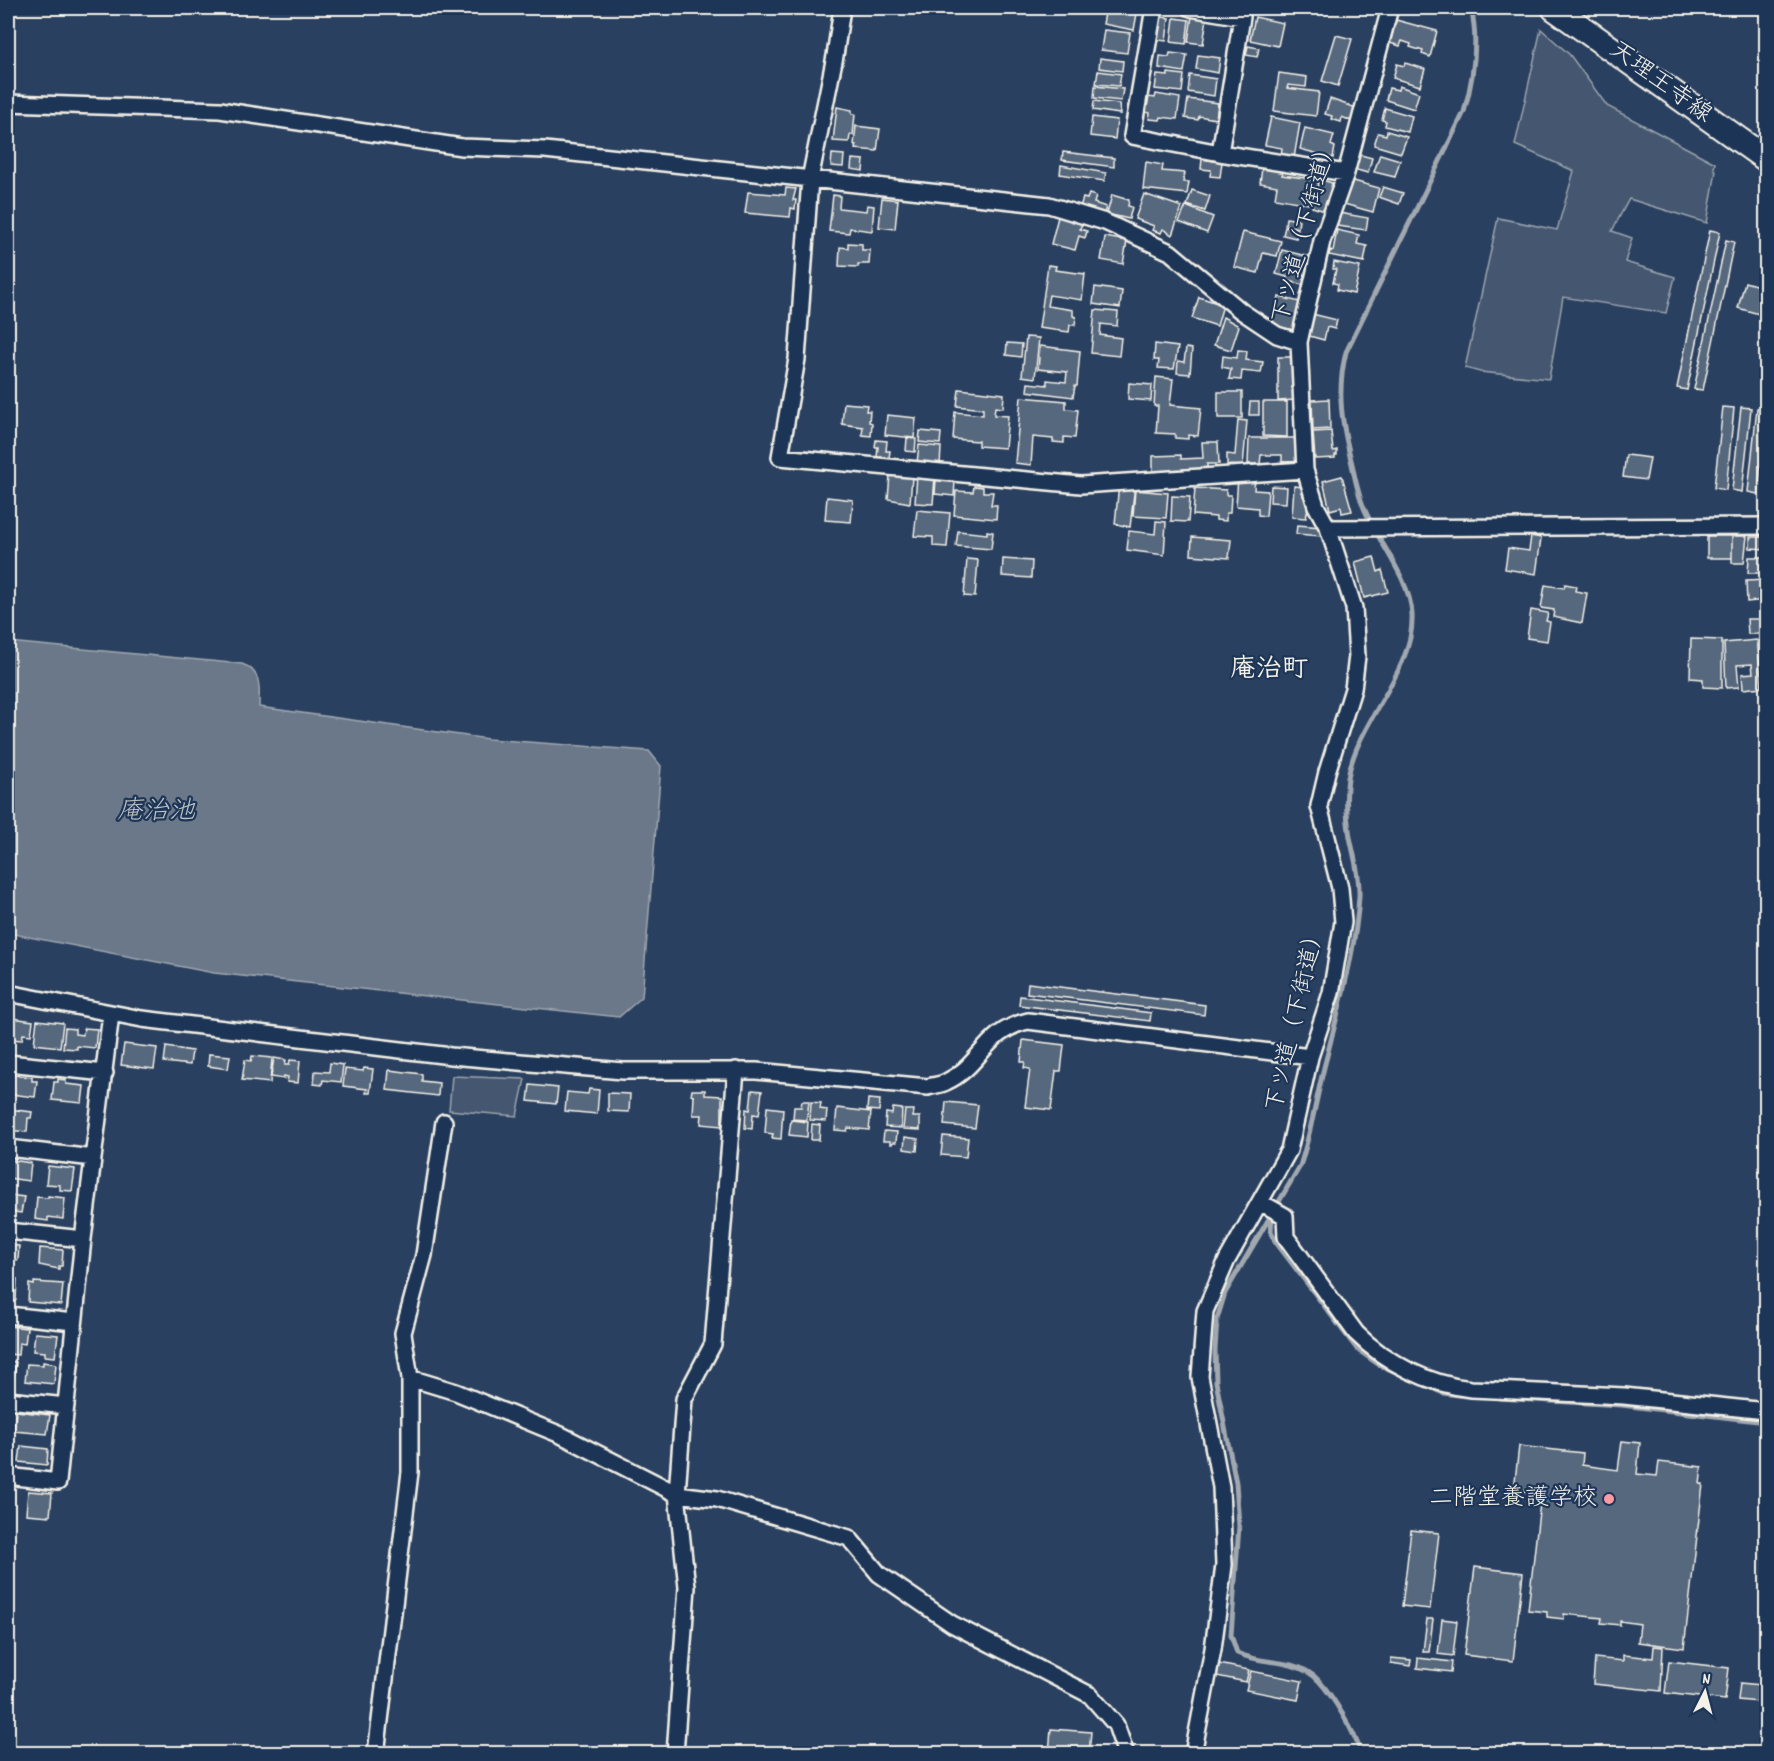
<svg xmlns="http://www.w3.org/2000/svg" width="1774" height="1761" font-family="Dekko,'Klee One',sans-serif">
<rect width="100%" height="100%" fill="#2a4060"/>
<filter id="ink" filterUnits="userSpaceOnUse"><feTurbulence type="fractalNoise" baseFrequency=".0167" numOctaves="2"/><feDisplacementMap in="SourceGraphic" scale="12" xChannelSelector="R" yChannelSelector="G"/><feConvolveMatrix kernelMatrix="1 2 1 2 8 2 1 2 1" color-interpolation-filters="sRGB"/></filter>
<g filter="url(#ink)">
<path fill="#445771" stroke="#9ca4ac" stroke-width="1.5" d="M1541 29 1570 55 1607 106 1715 163 1714 168 1716 171 1707 223 1629 199 1612 231 1632 238 1625 262 1675 277 1666 313 1563 297 1549 379 1480 372 1465 368 1498 218 1557 230 1574 171 1515 145Z
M452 1076 525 1079 517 1116 449 1110Z"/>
<path fill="#6a788a" stroke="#a1a8b0" stroke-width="1.5" d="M8 642 242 664C263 671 259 690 259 707L488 739 649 751 661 766 642 997 619 1017 214 973 8 933Z"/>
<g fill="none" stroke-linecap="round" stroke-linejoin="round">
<path stroke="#a1a8b0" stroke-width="5" d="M1272 1216 1271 1231 1275 1241 1357 1349 1378 1364 1404 1376
M1423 1384 1443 1393 1466 1396
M1499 1398 1621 1405 1766 1422
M1361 1754C1356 1734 1333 1696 1319 1681 1312 1673 1302 1668 1291 1665 1271 1660 1257 1662 1237 1653L1231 1635 1239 1526 1236 1483 1216 1382 1215 1350 1217 1319 1225 1293 1300 1166C1312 1130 1317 1092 1327 1056 1340 1003 1356 950 1359 896 1360 876 1354 857 1350 837 1347 819 1345 797 1348 778 1356 723 1415 671 1412 615 1411 580 1377 540 1364 508 1358 494 1355 479 1352 464 1342 424 1336 393 1346 352L1464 112C1473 80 1479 41 1471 8"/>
</g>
<path fill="#56677d" stroke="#f4f1e8" stroke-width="1.5" d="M1106 8H1138L1134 30 1103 24Z
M1156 16 1169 18 1166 41 1153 39Z
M1192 16 1207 18 1203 44 1188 42Z
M1255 17 1283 23 1278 46 1250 40Z
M1174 18 1189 20 1186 44 1171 42Z
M1396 20 1437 31 1430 57 1422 54 1423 51 1410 47 1411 44 1402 41 1400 46 1390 43Z
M1104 30 1130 33 1127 53 1101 50Z
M1336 35 1352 39 1338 86 1322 81Z
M1248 46 1259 48 1257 57 1246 55Z
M1170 53 1187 55 1184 72 1159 68 1160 56 1169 57Z
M1198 55 1220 58 1218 73 1196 69Z
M1100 58 1123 61 1122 71 1099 68Z
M1405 63 1425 69 1420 86 1393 78 1397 64 1404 66Z
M1098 71 1121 74 1119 86 1096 84Z
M1168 73 1184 75 1182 92 1155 89 1157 75 1168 76Z
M1279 73 1307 77 1306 87 1288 85 1287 88 1319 92 1316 116 1274 111Z
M1190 75 1216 79 1214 96 1188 92Z
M1095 86 1123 89 1121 101 1094 98Z
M1399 86 1419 93 1414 109 1386 100 1389 88 1398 90Z
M1156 94 1180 98 1177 119 1161 117 1160 120 1149 119 1150 113 1146 112 1149 97 1155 98Z
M1188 99 1218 103 1216 119 1199 116 1198 120 1185 118Z
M1330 99 1356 108 1351 121 1342 117 1341 122 1331 119 1332 116 1325 114Z
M1094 101 1119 104 1120 114 1093 110Z
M837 107 852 110V114H855L853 135H850L849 142 833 141Z
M1385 108 1412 116 1408 132 1385 126 1386 121 1382 120Z
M1092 117 1117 120 1115 139 1090 136Z
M1271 117 1300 123 1294 158 1281 156 1282 148 1265 145Z
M856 126 880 129 877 151 855 149 856 145H854Z
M1305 128 1334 135 1331 145 1335 147 1333 158 1300 149Z
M1387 131 1407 137 1401 153 1374 145 1378 133 1386 135Z
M1063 152 1114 158V167L1062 160Z
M832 154 844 155 843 167 831 166Z
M1357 154 1372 158 1368 173 1353 169Z
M1380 154 1400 160 1395 177 1374 172Z
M852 159 864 160 863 171 851 169Z
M1202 159 1222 162 1220 177 1210 176 1211 170 1201 169Z
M1146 162 1163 165 1162 171 1185 173 1183 182H1189L1187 194 1143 189Z
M1061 165 1106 173 1104 181 1060 174Z
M1262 168 1283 171 1282 175 1312 179 1308 204 1275 198 1277 186 1260 183Z
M1319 179 1332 183 1325 211 1312 207Z
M1350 180 1379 188 1373 212 1344 204Z
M1383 187 1403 193 1399 204 1379 197Z
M786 188 796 189 793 200H796L795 209 791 208 790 217 745 213 748 192 785 195Z
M1192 190 1210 196 1205 211 1187 205Z
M1089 194 1096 196 1094 203 1106 207 1104 214 1080 207 1083 198 1087 199Z
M1144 194 1182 207 1172 235 1163 229 1161 233 1152 230 1154 226 1135 219Z
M833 195 840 196 839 208 866 211 867 205 874 206 872 231 850 228 849 233 829 231Z
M1112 195 1129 200 1128 206 1132 207 1129 219 1107 214Z
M882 198 898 200 895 229 879 227Z
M1186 206 1213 217 1207 233 1179 222Z
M1059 213 1083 220 1080 229 1087 231 1085 238 1079 236 1075 250 1051 244Z
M1339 213 1368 218 1366 230 1337 226Z
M1286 218 1299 220 1298 228 1285 225Z
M1285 227 1298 230 1296 238 1283 235Z
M1337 230 1359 235 1357 244 1367 246 1364 262 1329 255 1330 250 1333 251Z
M1710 230 1720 232 1687 390 1677 388Z
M1243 232 1281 241 1277 256 1263 253 1258 273 1234 267Z
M1105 237 1127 241 1123 264 1101 260Z
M1726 240 1734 242 1703 390 1694 389Z
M848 243 862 244V250H870L869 264H858V267L839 266 840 247 848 248Z
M1282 250 1310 257 1303 285 1286 280 1287 277 1276 274Z
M1334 262 1360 267 1354 294 1337 290 1338 284 1333 283 1336 269H1333Z
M1048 265 1056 266 1055 270 1085 274 1082 300 1049 295 1047 306 1073 310V316L1076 317 1075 325H1070L1069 332 1039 328Z
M1745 282 1766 288V316L1738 308Z
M1095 287 1122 291 1120 308 1093 304Z
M1199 297 1223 305 1217 326 1192 318Z
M1279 297 1300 302 1294 330 1272 325Z
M1095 310 1118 312 1117 326 1101 324 1100 335 1121 338 1119 356 1091 353Z
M1312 314 1337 320 1335 329 1327 327 1324 340 1306 335Z
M1223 317 1239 326 1231 350 1214 345Z
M1026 337 1039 338 1035 378 1022 376Z
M1007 343 1022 344 1021 357 1006 355Z
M1155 344 1178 347 1174 369 1158 368 1159 360H1154Z
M1040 346 1080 351 1077 386H1075L1073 397 1027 391 1028 383 1047 385V380L1066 382 1067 372 1038 369Z
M1186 348 1192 349 1190 374 1177 373 1178 361 1184 362Z
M1238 350 1247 351 1246 360 1263 362 1261 373 1242 371 1241 380 1229 379 1231 369 1222 367 1223 356 1237 358Z
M1278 357H1295L1296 400 1278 401Z
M1156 377 1173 379 1170 405 1201 408 1198 436 1188 435V439L1175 438V434L1156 433 1158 406H1154Z
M1129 383 1152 385 1151 401 1128 399Z
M959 389 1004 394 1003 408 995 407 994 415 1008 416 1005 448 978 446V441L953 439 955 412 983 415V409L957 406Z
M1218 392H1242V418H1218Z
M1021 397 1066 401V409L1078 410 1075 438 1064 437V443L1053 442V439L1033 437 1031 465 1015 463Z
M1329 399 1330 429 1313 430 1312 400Z
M1250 402H1259V415H1249Z
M1263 402H1287V437L1263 436Z
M844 403 867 405 866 411H870L869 422 872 423 871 436 862 435 863 427 842 424Z
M1723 407 1734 408 1726 490 1714 488Z
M1741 407 1751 408 1742 492 1732 490Z
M1757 408 1766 409 1758 494 1748 492Z
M887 415 916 418 914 438 885 435Z
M1238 420 1247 421 1243 466 1227 465V454L1235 455Z
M920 431 941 433 940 444 919 442Z
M1331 431 1333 451 1337 450V455H1335V458L1315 459 1313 432Z
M907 438 916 439 915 452 906 451Z
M1249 438H1297L1296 462H1282V455H1261L1260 464H1248Z
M876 440 887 441 886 451H890L889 458 877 457 878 447H875Z
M1202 442H1218L1219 464H1207V471L1153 473V456L1181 455V459L1203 458Z
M919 445 941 447 940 466 917 463Z
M1626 455 1650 458 1646 480 1623 477Z
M890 475 912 477 910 503 888 499Z
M917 475 935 477 933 504 915 503Z
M1342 476 1352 511 1342 513 1341 507 1330 510 1323 481Z
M1238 477 1255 478 1254 490 1268 491 1266 516 1258 515V508L1236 506Z
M936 480 955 481 954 496 935 494Z
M1119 484 1135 485 1130 527 1115 524Z
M974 486 983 487V492H993L991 505H997L996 519 954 515 956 491 973 492Z
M1271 486 1287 487 1286 503 1270 502Z
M1294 486 1304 487 1303 496 1310 497 1306 518 1292 517Z
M1195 488 1226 490V495H1231L1230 513H1226V521L1216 520V517L1193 515Z
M1135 490 1168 493 1166 518 1133 516Z
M1172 496 1190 497 1188 522 1171 521Z
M827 497 853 500 851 522 825 520Z
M917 510 950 513 947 547 933 546V537L914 536Z
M1156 521 1166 522 1164 555 1127 550 1129 531 1155 534Z
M1297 525 1322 527V536L1296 534Z
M958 531 987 534V531L993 532 991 549 956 546Z
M1531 536 1541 538 1536 574 1505 569 1508 548 1529 551Z
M1707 536H1732V558H1707Z
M1732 536H1747L1744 563H1732Z
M1192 537 1231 540 1229 558 1191 555Z
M1750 537H1766V549L1750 548Z
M1374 557 1378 572 1382 570 1388 592 1364 598 1355 562Z
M1749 557H1766V573H1748Z
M967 559 978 560 975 597 964 596Z
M1003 559 1032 561 1031 578 1002 576Z
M1766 580V600L1747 602 1746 581Z
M1565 584 1576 586 1575 591 1587 593 1582 623 1553 617 1554 610 1541 608 1545 585 1564 588Z
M1531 610 1548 613 1546 621 1550 622 1547 641 1527 638Z
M1747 619H1766V634H1748Z
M1691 639 1722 640V688L1703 687V679L1690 678Z
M1757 640 1762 687 1743 689 1742 674 1753 673 1752 664 1737 665 1739 687 1726 688 1724 643Z
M1762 649H1766V675H1764Z
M1028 983 1205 1005 1204 1015 1027 993Z
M1020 996 1151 1013 1150 1021 1019 1005Z
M12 1018 33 1021 31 1035 23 1034 22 1040 10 1039Z
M37 1020 63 1023 60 1047 34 1044Z
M65 1028 75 1029V1034L83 1035 84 1028 97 1029 95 1048 77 1046V1049L63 1048Z
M1023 1040 1064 1045 1061 1071H1056L1051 1110 1025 1107 1030 1069 1024 1068 1025 1062H1021Z
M124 1044 157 1048 154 1069 121 1065Z
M166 1047 192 1051 190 1065 164 1062Z
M209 1054 230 1056 228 1069 208 1066Z
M252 1056 272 1058 270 1083 242 1080 245 1060 251 1061Z
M274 1058 286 1060 285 1065H289L290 1060 300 1061 298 1083 287 1082 288 1077 284 1076V1079L271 1077Z
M330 1063 343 1065 341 1082 323 1080 322 1085 314 1084 315 1071 329 1072Z
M364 1068 373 1069 370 1093H366L367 1089 343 1086 345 1069 363 1071Z
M389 1070 422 1074V1081L439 1083 438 1096 387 1090Z
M13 1075 32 1077V1081H37L35 1097 10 1094Z
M58 1079 66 1080V1084L84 1086 82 1103 52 1100 54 1082H58Z
M530 1085 558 1088 556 1104 528 1101Z
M589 1089 599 1090 597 1114 565 1111 567 1092 588 1094Z
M692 1090H705V1095L722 1096V1126L701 1124 702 1115H693L694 1096 691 1095Z
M752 1090 762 1091 759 1115 753 1114 752 1129 745 1128 746 1109 750 1110Z
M608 1093 630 1094 629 1112 608 1111Z
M868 1099 880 1100 879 1111 867 1110Z
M802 1101H809L807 1120 793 1119 794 1107H801Z
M811 1102 821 1103 820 1109 827 1110 826 1121 810 1120Z
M946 1102 978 1105 975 1128 944 1125Z
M767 1107 783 1109 781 1139 772 1138 773 1134 765 1133Z
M837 1108 871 1112 869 1130 848 1128 847 1131 835 1130Z
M893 1108 902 1109 901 1128 885 1127 886 1113 892 1114Z
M8 1109 32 1112 31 1118H28L27 1132 8 1130Z
M905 1110H914L913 1117H920V1130L903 1129Z
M791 1120 808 1122 807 1137 789 1135Z
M812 1124 820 1125 819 1140H811Z
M884 1131 897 1132 896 1142H893L892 1144H890V1141H883Z
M943 1136 968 1138 966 1157 941 1155Z
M905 1137 918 1139 917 1151 904 1149Z
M11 1160 31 1163 29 1181 8 1178Z
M48 1166 75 1169 72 1191 60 1190V1185L46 1184Z
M8 1195 24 1197 21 1213 8 1211Z
M48 1196 65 1198 63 1219 48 1217V1221L35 1219 37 1197 48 1198Z
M8 1245 19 1246 18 1260 11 1259 10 1263H8Z
M40 1248 63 1250 62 1266H59V1269L39 1265Z
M8 1278 17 1279 16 1300 8 1299Z
M34 1282 63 1284 61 1305 28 1302 29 1284 34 1285Z
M8 1326 27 1328 25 1344 19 1343 18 1355 8 1354Z
M35 1333 58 1335 55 1357 45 1356V1352L33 1351Z
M8 1361 16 1362 14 1379H11V1386H8Z
M43 1362 56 1364 54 1384 25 1381 27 1364 43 1365Z
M16 1411 50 1415 47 1434 14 1431Z
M1622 1441 1640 1443 1637 1474 1657 1476 1659 1462 1702 1467 1700 1484H1703L1684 1648 1638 1642 1640 1624 1620 1621V1625L1601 1623 1602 1618 1564 1614V1619L1547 1617V1612L1528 1610 1541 1494 1535 1493 1534 1496 1531 1495 1532 1492 1514 1490 1519 1446 1583 1453 1582 1465 1618 1470Z
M21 1446 48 1449 47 1465 19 1462Z
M28 1491 52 1493 50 1516 26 1514Z
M1411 1530 1439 1533 1430 1609 1402 1606Z
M1475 1567 1523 1573 1513 1661 1464 1655Z
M1427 1619H1433L1429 1652H1423Z
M1442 1619 1457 1621 1453 1656 1438 1654Z
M1654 1646 1663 1647 1661 1691 1593 1684 1595 1658 1623 1661V1655L1653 1658Z
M1391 1658 1411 1660 1410 1666 1391 1663Z
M1418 1658 1452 1662 1451 1672 1417 1668Z
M1669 1661 1729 1668 1725 1700 1665 1693Z
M1219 1664 1249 1670 1246 1682 1217 1676Z
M1251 1671 1302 1681 1298 1700 1246 1690Z
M1740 1683 1761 1685 1759 1702 1738 1700Z
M1051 1729 1091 1732 1089 1754H1049Z"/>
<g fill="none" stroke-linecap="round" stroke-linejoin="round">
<defs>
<path id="minor" d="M842 8 835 56 810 179 797 359 780 457 1081 485 1305 470
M1154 8 1132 136 1220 153 1346 173
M1190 8 1242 17 1220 153
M8 103 220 110 462 147 545 150 1049 205 1105 222 1170 252 1241 311 1277 335 1299 342
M1328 528 1766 526
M8 993 142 1019 451 1056 623 1071H756L928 1087C934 1085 941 1085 946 1082 981 1066 984 1031 1028 1021L1310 1057
M8 1063 105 1073
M8 1148 93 1158
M1260 1202 1285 1216 1286 1237 1356 1333C1386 1363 1428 1384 1471 1389L1624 1396 1766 1411
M8 1231 83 1239
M8 1315 74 1322
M410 1378 456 1392 561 1435 677 1494 717 1499 849 1538 879 1574 952 1624 1090 1695 1116 1725 1126 1754
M8 1400 66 1406
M8 1476 58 1482 83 1239 111 1014
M376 1754 410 1472V1378L403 1333 424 1255 444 1122
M675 1754 687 1587 677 1494 684 1399 713 1344 736 1070
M1193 1754 1213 1649 1224 1565 1221 1487 1200 1377 1205 1311 1227 1260 1289 1150 1310 1057 1331 993 1343 922 1340 888 1319 806 1327 772 1353 689 1357 656 1354 608 1328 528 1316 506 1305 470 1299 342 1322 241 1346 173 1390 8"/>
<path id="primary" d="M1554 8 1766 159"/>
</defs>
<use href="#minor" stroke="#f4f1e8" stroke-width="20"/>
<use href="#primary" stroke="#f4f1e8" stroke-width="28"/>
<use href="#minor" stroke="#1d3557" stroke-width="15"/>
<use href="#primary" stroke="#1d3557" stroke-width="24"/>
</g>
</g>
<circle fill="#ff9aa2" stroke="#1d3557" stroke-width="2" cx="1609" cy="1499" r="6"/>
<g text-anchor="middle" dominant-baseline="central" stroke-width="4.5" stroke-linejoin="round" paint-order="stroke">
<g font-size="24" fill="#f4f1e8" stroke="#1d3557">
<text transform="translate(1660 83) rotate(36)">天理王寺線</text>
<text transform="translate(1306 231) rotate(-75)">下ツ道（下街道）</text>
<text transform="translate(1297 1018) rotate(-77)">下ツ道（下街道）</text>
</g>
<g font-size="24" fill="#f4f1e8" stroke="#1d3557" text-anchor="end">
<text x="1597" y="1499">二階堂養護学校</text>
</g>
<g font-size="26" font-weight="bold" fill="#f4f1e8" stroke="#1d3557">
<text x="1269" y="670">庵治町</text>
</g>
<g font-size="26" font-style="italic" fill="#bdc1c2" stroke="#1d3557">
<text x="156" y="812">庵治池</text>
</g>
</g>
<rect width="1774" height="1761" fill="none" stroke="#1d3557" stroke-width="30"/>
<rect x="15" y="15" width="1744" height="1731" fill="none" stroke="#f4f1e8" stroke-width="2" filter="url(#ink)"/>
<g transform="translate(1705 1692) rotate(6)" stroke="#1d3557" stroke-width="4.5" paint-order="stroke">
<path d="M0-4.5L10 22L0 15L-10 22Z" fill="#f4f1e8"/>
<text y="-9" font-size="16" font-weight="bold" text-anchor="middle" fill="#f4f1e8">N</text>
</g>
</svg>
